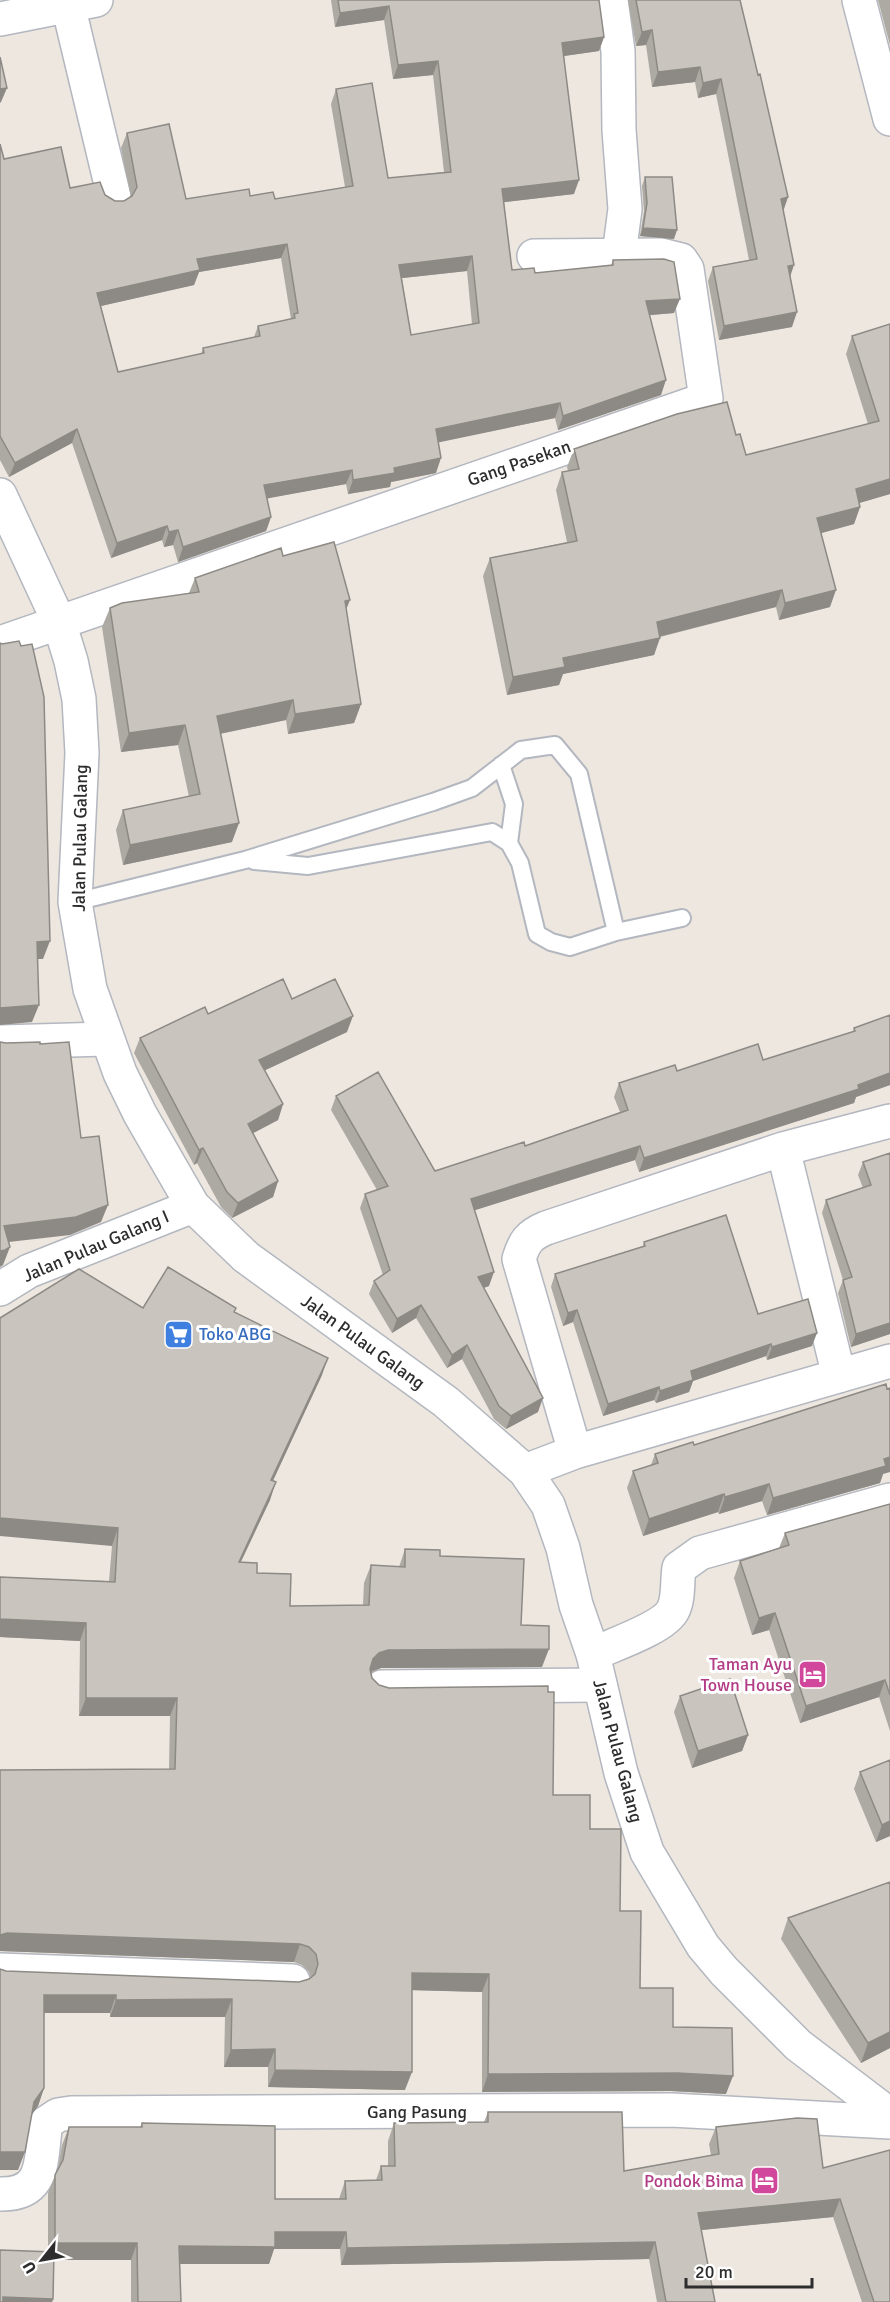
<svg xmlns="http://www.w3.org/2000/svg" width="890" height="2302" font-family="Signika,sans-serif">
<rect width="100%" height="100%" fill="#ede7e0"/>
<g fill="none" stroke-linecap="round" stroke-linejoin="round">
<defs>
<path id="service" d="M501 765 514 804 509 843
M254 861 308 866 492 832 509 843 520 863 537 934 551 942 570 947 616 932 682 918
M75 902 245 860 433 802 472 788 521 750 555 745 579 774 616 932"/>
<path id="minor" d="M611 0 618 51 619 130 625 209 619 255
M859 0 890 119
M68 5 114 197
M0 643 706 399 687 269 681 260 661 255 534 256
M0 1042 106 1039
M783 1149 839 1376
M0 1289 29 1271 193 1206
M575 1452 519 1259C524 1242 529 1235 546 1228L783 1149 890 1121
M525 1471 575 1452 890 1361
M593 1654C612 1645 664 1628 673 1610 679 1599 677 1580 679 1568L700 1553 890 1500
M382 1687 600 1685
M0 1970 293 1981
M0 2194C47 2195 40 2159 46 2123L58 2115 71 2113 671 2110 890 2122"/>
<path id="tertiary" d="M0 19 96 0
M0 495 59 622 71 661 79 699 82 753 75 902 90 989 120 1073 140 1114 193 1206 246 1257 446 1402 525 1471 548 1505 563 1548 576 1605 593 1654 621 1773 647 1852 703 1946 724 1971 798 2045 890 2115"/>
</defs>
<use href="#service" stroke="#b3b7bf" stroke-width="20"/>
<use href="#minor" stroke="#b3b7bf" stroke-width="36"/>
<use href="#tertiary" stroke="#b3b7bf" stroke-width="36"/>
<use href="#service" stroke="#fff" stroke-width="16"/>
<use href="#minor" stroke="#fff" stroke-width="33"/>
<use href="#tertiary" stroke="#fff" stroke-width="33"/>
</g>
<path fill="#ada9a3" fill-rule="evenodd" d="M331 0H599L604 37 599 51 564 56 574 194 504 202 512 270 535 273 611 265 613 260 674 313 649 315 661 395 558 430 555 418 438 442 436 473 391 482 390 487 348 494 346 484 267 498 271 517 266 531 178 562 173 545 164 547 162 540 111 558 72 443 9 477 0 460V144L4 159 70 188 105 195 115 201H124L131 197 121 148 127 133 186 199 250 196 275 199 345 187 331 104 336 89 388 178 444 172 433 75 393 79 384 20 335 27ZM281 258 291 319 258 326 254 337 203 348 201 354 118 372 101 306 194 285 199 272ZM467 271 472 324 411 335 402 278Z
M628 0H740L788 197 783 209 790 276 792 327 719 340 708 281 713 267 749 260 716 94 698 98 695 82 652 87 646 45 636 46Z
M878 0H890V45Z
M645 177 674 239 640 236 644 211 642 186Z
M890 324V494L859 503 860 507 854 524 821 533 830 607 779 620 776 607 660 637 654 655 563 674 559 685 507 695 483 576 490 558 567 542 556 490 562 472 568 471 567 467 574 449 736 435 746 455 868 424 846 354 852 336Z
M283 556 346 609 361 704 354 723 288 734 286 720 220 734 232 842 123 865 116 830 123 810 189 797 178 745 121 752 102 627 110 608 189 593 195 578Z
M292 999 347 1032 264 1070 283 1104 278 1120 253 1133 278 1181 273 1197 232 1218 221 1207 197 1163 194 1165 134 1053 140 1038 208 1014Z
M890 1015V1085L856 1097 854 1103 639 1172 635 1160 474 1210 489 1286 484 1288 538 1412 506 1429 494 1419 462 1359 447 1368 416 1318 392 1333 369 1294 374 1281 383 1275 360 1208 365 1194 377 1190 331 1110 336 1096 435 1171 525 1146 620 1112 614 1097 619 1083 677 1071 763 1060 853 1032 854 1028Z
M890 1153V1334L851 1347 838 1293 843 1280 822 1213 826 1200 863 1188 858 1175 863 1162Z
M644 1242 758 1314 812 1346 767 1360 766 1356 693 1381 689 1392 656 1403 654 1400 603 1416 573 1322 563 1326 551 1287 555 1274 643 1246Z
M143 1308 234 1313 322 1375 273 1480 270 1500 241 1562 257 1573 290 1606 363 1605 364 1583 371 1565 399 1567 405 1549 440 1556 521 1625 542 1667 381 1668 371 1673 372 1678 379 1685 553 1795 590 1829 620 1911 640 1988 726 2094 671 2091 482 2092V1992L412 1990 405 2090 268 2087V2067H224L225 2017H110V2013H44V2088L38 2106 32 2114 18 2170 6 1971 299 1982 309 1979 311 1978 309 1972 302 1965 294 1962 0 1951 169 1769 170 1716H79L80 1641 0 1637V1577L109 1581 112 1546Z
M694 1445 883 1474 880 1483 767 1515 762 1501 719 1514 718 1512 643 1536 627 1488 633 1471 651 1465 655 1454Z
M890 1504V1731L879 1697 800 1723 769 1630 752 1635 734 1578 740 1561 779 1548 785 1533Z
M680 1696 748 1735 742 1751 692 1768 674 1712Z
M860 1772 890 1836 876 1842 854 1789Z
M890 1882V2048L861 2063 781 1939 788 1918Z
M488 2112 624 2171 711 2155 709 2144 716 2127 823 2168 890 2150V2302H862L833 2217 701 2230 715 2302H657L649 2259 341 2265 340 2249H274L269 2264H180L181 2302H131V2260H54L53 2299 52 2302H0L48 2252V2193L58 2169 62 2145 69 2127H140L142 2123 275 2199H339L345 2181 376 2180 381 2166H388V2141L394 2123 484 2122Z"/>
<path fill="#8d8a85" d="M389 6 384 20 335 27 340 13Z
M652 30 646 45 636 46 642 32Z
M604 37 599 51 557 57 562 43Z
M438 61 433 75 393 79 398 65Z
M700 67 695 82 652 87 658 72Z
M721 79 716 94 698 98 703 83Z
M7 88 1 102 0 103V89Z
M579 180 574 194 497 203 502 189Z
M788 197 783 212 781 199Z
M643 228 677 230 674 239 640 236Z
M287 244 281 258 199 272 194 285 92 308 97 293 197 259Z
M472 256 467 271 394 279 399 265Z
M794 265 789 280 788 266Z
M680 299 674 313 640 316 646 301Z
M797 312 792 327 719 340 724 326Z
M666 380 661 395 558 430 563 416Z
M560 403 555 418 431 444 436 429Z
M77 429 72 443 9 477 15 463Z
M441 458 436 473 391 482 390 487 348 494 353 480 394 468Z
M352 470 346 484 259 500 264 485Z
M890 479V494L849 506 856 489Z
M860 507 854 524 811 536 817 518Z
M271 517 266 531 178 562 183 547Z
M167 526 162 540 111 558 117 543Z
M178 530 173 545 164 547 169 532Z
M782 590 776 607 650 639 657 622Z
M836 590 830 607 779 620 785 603Z
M350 600 342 620 345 601Z
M660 638 654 655 563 674 559 685 507 695 513 677 563 658Z
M293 700 286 720 209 736 217 716Z
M361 704 354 723 288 734 295 714Z
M185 725 178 745 121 752 129 733Z
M239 823 232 842 123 865 130 845Z
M50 941 43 959H31L37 942Z
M39 1005 32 1022 0 1025V1008Z
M353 1016 347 1032 253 1076 259 1060Z
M890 1073V1085L856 1097 854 1103 639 1172 644 1158Z
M283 1104 278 1120 242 1139 248 1124Z
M640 1146 635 1160 466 1213 471 1199Z
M203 1148 197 1163 194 1165 199 1150Z
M278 1181 273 1197 232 1218 238 1203Z
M108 1205 101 1222 70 1235 0 1243 4 1226Z
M10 1247 3 1265 0 1267V1251Z
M494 1272 489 1286 473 1291 478 1277Z
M421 1305 416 1318 392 1333 397 1319Z
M577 1310 573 1322 563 1326 568 1313Z
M890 1323V1334L851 1347 856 1334Z
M817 1333 812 1346 767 1360 772 1347Z
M771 1344 766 1356 693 1381 689 1392 656 1403 660 1391 691 1371Z
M467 1345 462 1359 447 1368 452 1355Z
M328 1358 322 1375 265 1498 271 1480Z
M659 1387 654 1400 603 1416 608 1404Z
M543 1398 538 1412 506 1429 511 1416Z
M890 1457V1472L883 1474 880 1483 767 1515 773 1498Z
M276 1482 270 1500 232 1580 239 1562Z
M769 1484 762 1501 719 1514 725 1497Z
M724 1494 718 1512 643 1536 649 1519Z
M0 1518 118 1528 112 1546 0 1536Z
M775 1613 769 1630 752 1635 759 1618Z
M0 1619 86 1623 80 1641 0 1637Z
M549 1649 542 1667 381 1668 372 1671 366 1677 373 1659 379 1653 388 1650Z
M885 1680 879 1697 800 1723 806 1706Z
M86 1698H177L170 1716H79Z
M748 1735 742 1751 692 1768 698 1751Z
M890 1821V1836L876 1842 882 1825Z
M7 1933 300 1944 294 1962 0 1951V1935Z
M412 1973 489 1974 482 1992 406 1990Z
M44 1995H116L110 2013H37Z
M232 1999 225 2017H110L116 2000Z
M890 2032V2048L861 2063 868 2043Z
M275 2049 268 2067H224L231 2050Z
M275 2070 412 2072 405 2090 268 2087Z
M677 2073 733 2076 726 2094 671 2091 482 2092 488 2074Z
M44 2088 38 2106 28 2120 34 2102Z
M0 2152H25L18 2170H0Z
M840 2199 833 2217 692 2231 698 2213Z
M275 2232H346L340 2249H274L269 2264H173L179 2246Z
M655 2242 649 2259 341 2265 347 2248Z
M55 2243H137L131 2260H48Z
M3 2297 53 2299 52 2302H2Z"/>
<path fill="#c9c5be" stroke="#8d8a85" stroke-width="1.5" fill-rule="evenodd" d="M338 0H599L604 37 562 43 579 180 502 189 512 270 534 268 535 273 613 265V260L664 259 674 262 680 299 646 301 666 380 563 416 560 403 436 429 441 458 394 468 395 473 353 480 352 470 264 485 271 517 183 547 178 530 169 532 167 526 117 543 77 429 15 463 0 436V144L4 159 61 147 70 188 100 182 105 195 115 201H124L132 196 137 187 127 133 169 124 186 199 249 189 250 196 273 192 275 199 353 186 336 89 372 83 388 178 451 172 438 61 398 65 389 6 340 13ZM287 244 298 313 294 314 295 318 258 326 260 336 203 348 204 353 118 372 97 293 200 270 197 259ZM472 256 479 323 411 335 399 265Z
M636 0H740L758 75 760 74 788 197 781 199 794 265 788 266 797 312 724 326 713 267 757 259 721 79 703 83 700 67 658 72 652 30 642 32Z
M0 57 7 88 0 89Z
M645 177H672L677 230 643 228 647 203Z
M890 324V479L856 489 860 507 817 518 836 590 785 603 782 590 657 622 660 638 563 658 565 667 513 677 490 558 577 541 562 472 579 469 574 449 677 414 727 402 736 435 740 434 746 455 879 421 852 336Z
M334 542 350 600 345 601 361 704 295 714 293 700 217 716 239 823 130 845 123 810 200 794 185 725 129 733 110 608 122 603 199 592 195 578 281 548 283 556Z
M19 641 21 646 32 644 44 697 50 941 37 942 39 1005 0 1008V643L2 644Z
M283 979 292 999 335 979 353 1016 259 1060 283 1104 248 1124 278 1181 238 1203 227 1192 203 1148 199 1150 140 1038 205 1007 208 1014Z
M890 1015V1073L858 1085 859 1089 644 1158 640 1146 471 1199 494 1272 478 1277 543 1398 511 1416 499 1406 467 1345 452 1355 421 1305 397 1319 374 1281 390 1270 365 1194 388 1186 336 1096 378 1072 435 1171 524 1142 525 1146 628 1110 619 1083 675 1065 677 1071 758 1044 763 1060 855 1031 854 1028Z
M0 1042 6 1043 40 1042V1044L69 1042 81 1138 99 1136 108 1205 76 1217 4 1226 10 1247 5 1250 0 1251Z
M890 1153V1323L856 1334 843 1280 852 1277 826 1200 871 1185 863 1162Z
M726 1215 758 1314 808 1299 817 1333 772 1347 771 1344 691 1371 693 1380 660 1391 659 1387 608 1404 577 1310 568 1313 555 1274 645 1246 644 1242Z
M168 1267 236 1308 234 1312 328 1358 271 1480 276 1482 239 1562 257 1563V1573L291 1574 290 1606 369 1605 371 1565 405 1567V1549L440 1550V1556L524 1559 521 1625 549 1626V1649L388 1650 379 1653 373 1659 370 1669 372 1678 379 1685 389 1688 548 1686V1692H554L553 1795H590V1829H621L620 1911H641L640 1988H673V2027L732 2028 733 2076 677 2073 488 2074 489 1974 412 1973V2072L275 2070V2049L231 2050 232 1999 116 2000V1995H44V2088L34 2102 25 2152H0V1969L6 1971 299 1982 309 1979 315 1974 318 1964 316 1954 309 1947 300 1944 7 1933 0 1935V1770L175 1769 177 1698H86V1623L0 1619V1577L115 1582 118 1528 0 1518V1318L79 1269 143 1308Z
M886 1384 887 1389 890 1388V1457L884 1459 886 1466 773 1498 769 1484 725 1497 724 1494 649 1519 633 1471 658 1463 655 1454 693 1442 694 1445Z
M890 1504V1695L885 1680 806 1706 775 1613 759 1618 740 1561 789 1545 785 1533Z
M730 1679 748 1735 698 1751 680 1696Z
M890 1760V1821L882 1825 860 1772Z
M890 1882V2032L868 2043 788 1918Z
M488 2112H622L624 2171 719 2154 716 2127 797 2118 817 2119 823 2168 890 2150V2302H874L840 2199 698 2213 715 2302H666L655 2242 347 2248 346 2232H275V2247L179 2246 181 2302H138L137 2243H55V2175L63 2160 69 2127H142V2123L275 2126V2199H346L345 2181 382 2180 381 2166H395L394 2123 488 2122Z
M0 2250 54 2252 53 2299 3 2297V2302H0Z"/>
<defs>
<symbol id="supermarket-square" viewBox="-11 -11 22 22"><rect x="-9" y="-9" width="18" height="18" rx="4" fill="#3f7fe0" stroke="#fff"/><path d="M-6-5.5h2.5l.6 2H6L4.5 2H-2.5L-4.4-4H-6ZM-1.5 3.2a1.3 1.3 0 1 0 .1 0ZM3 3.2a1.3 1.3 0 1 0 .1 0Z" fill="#fff"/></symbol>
<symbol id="hotel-square" viewBox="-11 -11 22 22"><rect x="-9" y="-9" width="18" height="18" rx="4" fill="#d1479c" stroke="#fff"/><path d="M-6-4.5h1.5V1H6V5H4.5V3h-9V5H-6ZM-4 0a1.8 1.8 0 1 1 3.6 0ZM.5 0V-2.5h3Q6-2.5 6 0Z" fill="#fff"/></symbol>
</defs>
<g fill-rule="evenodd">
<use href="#supermarket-square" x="162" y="1318" width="33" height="33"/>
<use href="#hotel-square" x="796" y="1658" width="33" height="33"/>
<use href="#hotel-square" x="748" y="2164" width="33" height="33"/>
</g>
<g text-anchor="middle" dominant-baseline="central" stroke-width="6" stroke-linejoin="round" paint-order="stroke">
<g font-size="18" fill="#2d2d2d" stroke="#fff">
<text transform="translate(519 463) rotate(-19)">Gang Pasekan</text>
<text transform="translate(80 838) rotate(-89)">Jalan Pulau Galang</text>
<text transform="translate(96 1246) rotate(-23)">Jalan Pulau Galang I</text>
<text transform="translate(363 1342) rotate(36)">Jalan Pulau Galang</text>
<text transform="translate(618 1751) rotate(75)">Jalan Pulau Galang</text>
<text x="417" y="2112">Gang Pasung</text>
</g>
<g font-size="18" fill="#366cbe" stroke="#fff" text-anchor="start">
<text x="199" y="1334">Toko ABG</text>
</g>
<g font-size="18" fill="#b23c85" stroke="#fff" text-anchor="end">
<text x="792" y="1664">Taman Ayu<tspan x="792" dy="21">Town House</tspan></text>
<text x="744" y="2181">Pondok Bima</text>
</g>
</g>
<g transform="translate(42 2260) rotate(239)" stroke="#ffffff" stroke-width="4.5" paint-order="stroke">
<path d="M0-4.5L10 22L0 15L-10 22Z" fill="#2d2d2d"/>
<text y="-9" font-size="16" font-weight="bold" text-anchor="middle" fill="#2d2d2d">U</text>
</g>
<path d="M686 2278v9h126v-9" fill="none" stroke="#2d2d2d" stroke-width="3"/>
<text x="695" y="2278" font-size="18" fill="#2d2d2d" stroke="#ffffff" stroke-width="4.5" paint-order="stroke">20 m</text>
</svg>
